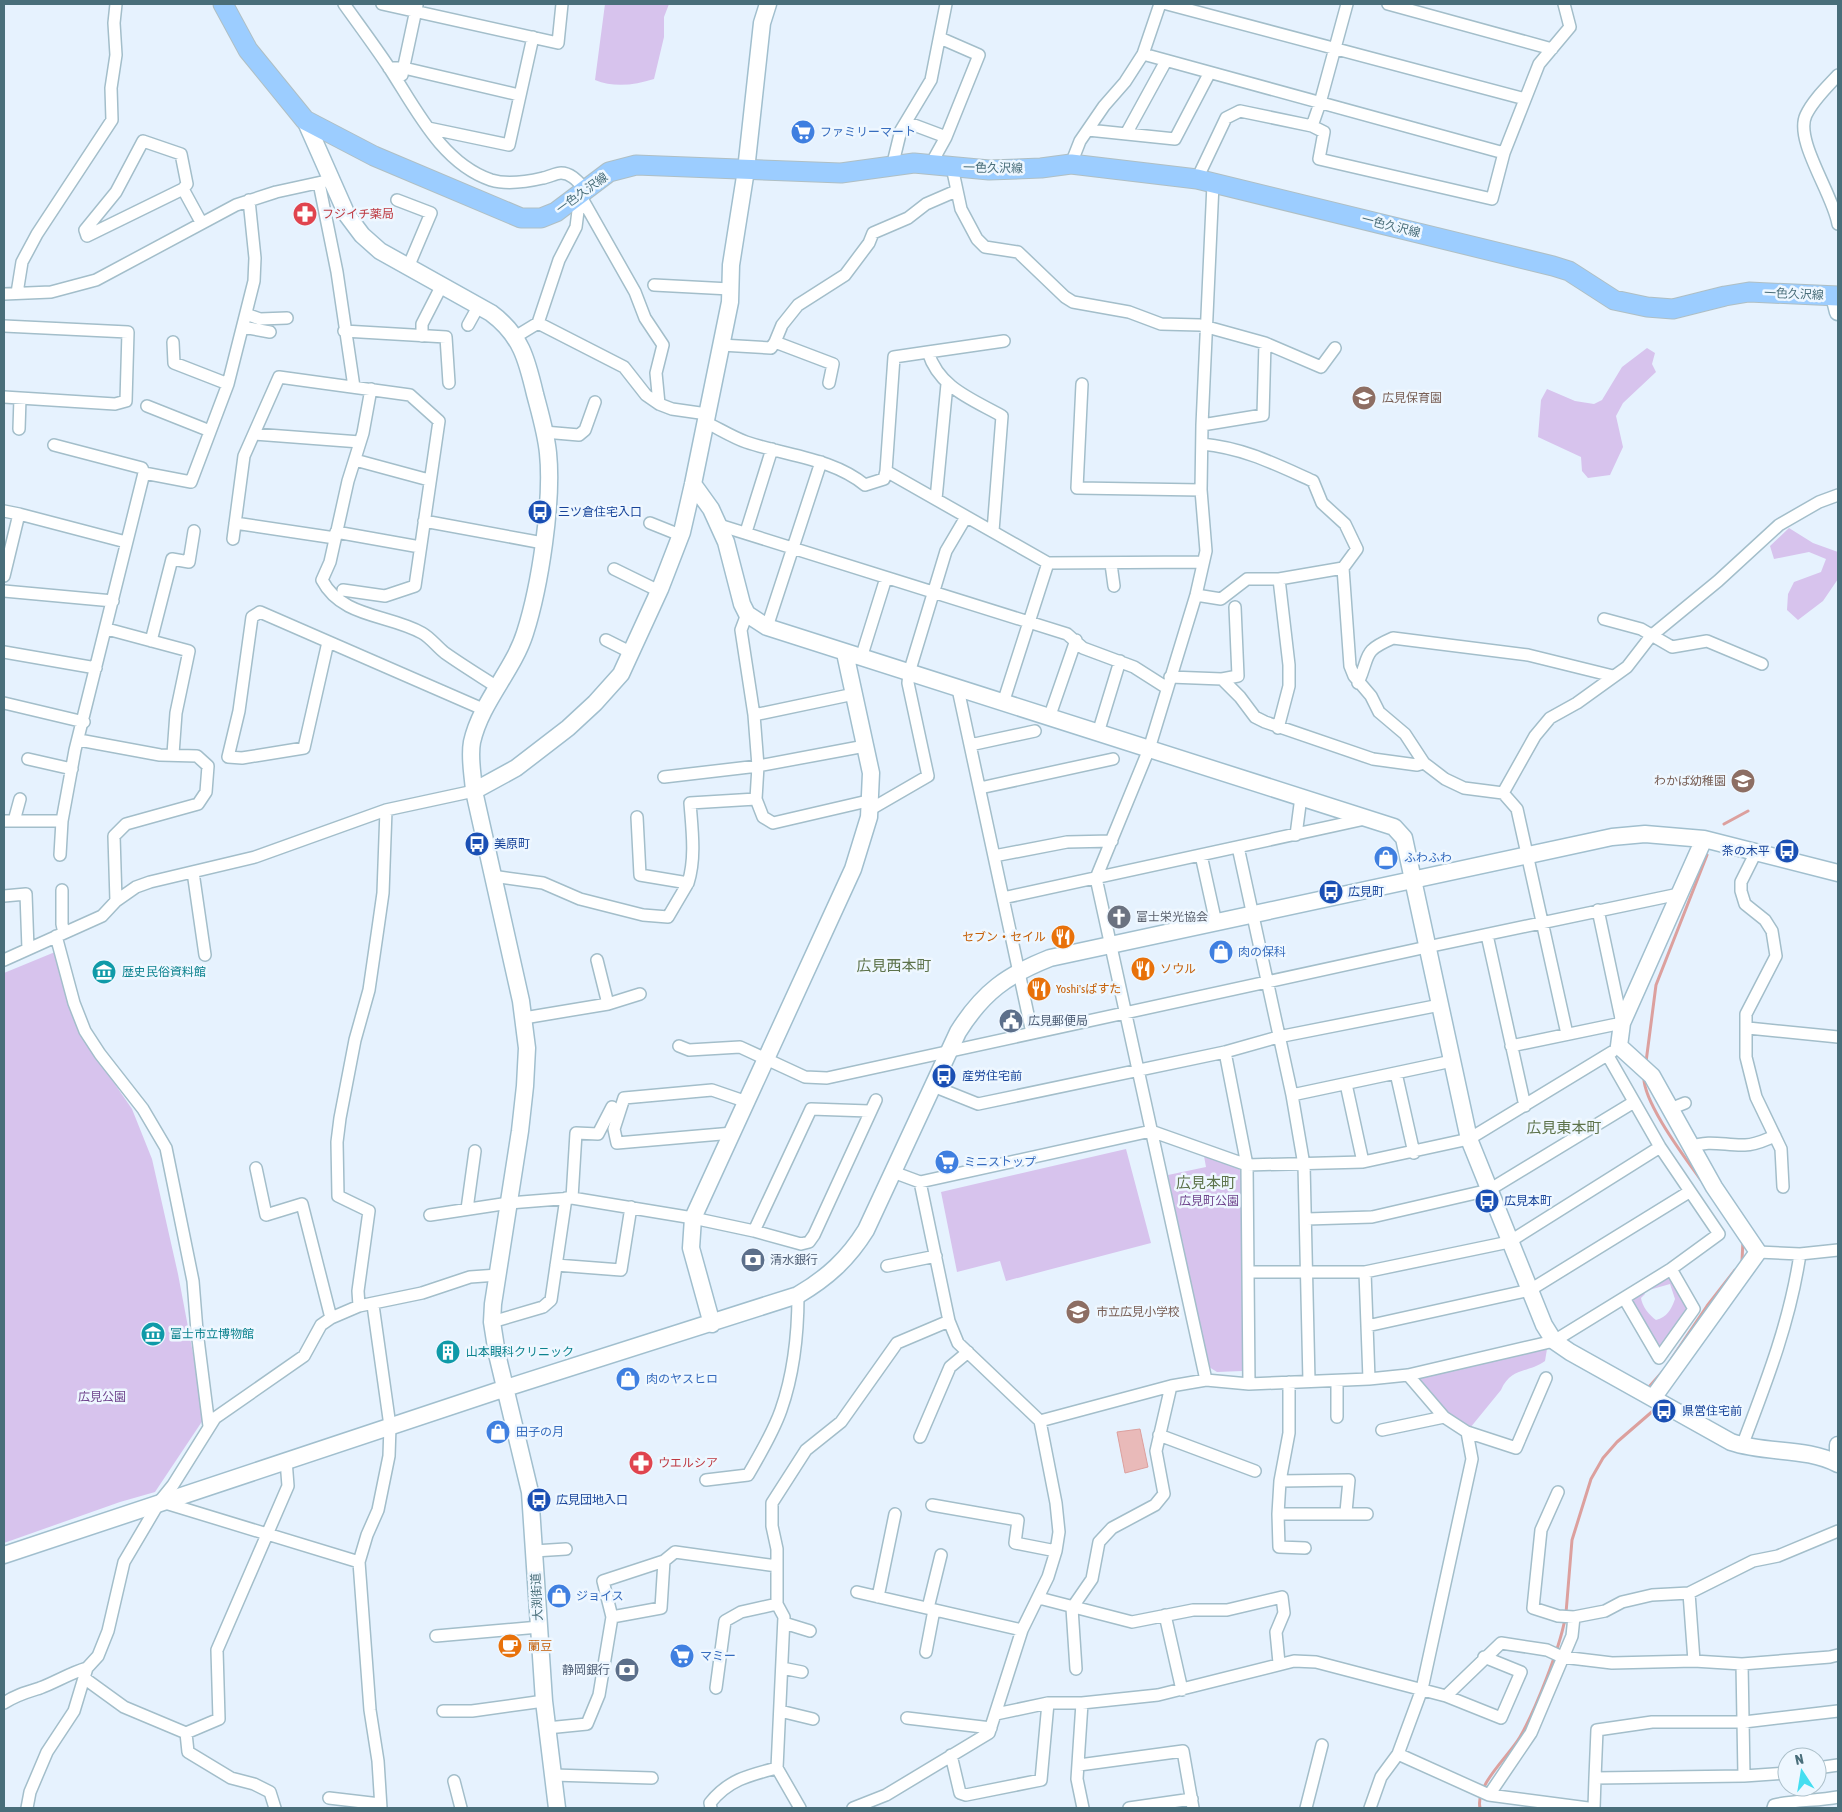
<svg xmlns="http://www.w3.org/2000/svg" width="1842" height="1812" font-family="'Asap Condensed','Noto Sans JP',sans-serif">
<rect width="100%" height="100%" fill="#e6f2fe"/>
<path fill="#d7c3ed" d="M605 4H669L664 17V37L654 79C635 85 614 88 595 80Z
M1647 348 1655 353 1652 364 1656 372 1623 403 1616 416 1623 447 1610 475 1588 478 1582 471 1581 457 1538 437 1541 400 1547 389 1575 401 1594 404 1602 400 1622 367Z
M1789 528 1813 543 1838 552V579L1823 601 1798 620 1787 610 1788 594 1794 582 1821 572 1826 559 1809 552 1774 559 1770 546Z
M55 952 97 1058 132 1109 152 1159 178 1274 205 1417 155 1492 120 1502 4 1543V973Z
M1126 1149 1151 1243 1006 1281 1000 1261 957 1272 941 1192Z
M1204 1156 1239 1169 1242 1173 1247 1365 1242 1371 1217 1372 1209 1367 1168 1175 1206 1167Z
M1670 1271 1690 1309 1661 1353 1627 1299 1641 1289 1645 1294 1641 1298C1642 1306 1649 1315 1656 1320 1667 1317 1671 1310 1675 1299L1670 1284 1649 1290 1646 1287Z
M1547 1349 1545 1361C1529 1373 1511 1367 1501 1390L1470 1428 1456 1423 1413 1377 1533 1350Z"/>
<path fill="#e9bab9" stroke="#dca09e" d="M1140 1429 1148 1467 1125 1473 1117 1432Z"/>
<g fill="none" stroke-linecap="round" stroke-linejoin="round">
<path stroke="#dca09e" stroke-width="3" d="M1724 824 1748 811
M1646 1062 1656 985 1707 855
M1644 1075C1641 1100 1686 1159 1701 1180
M1742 1261 1743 1240
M1672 1358 1707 1306 1735 1270
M1649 1390 1648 1388 1664 1370
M1566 1613 1572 1540 1591 1479 1603 1458 1617 1442 1654 1410 1653 1406
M1480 1808C1475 1785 1509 1756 1520 1737 1536 1709 1559 1650 1565 1619"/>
<defs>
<path id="street" d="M344 4C359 25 374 45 388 66 415 107 441 163 491 180 507 185 526 182 543 178 549 177 556 173 561 173 572 173 579 183 586 190
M382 4 558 43 562 4
M1167 4 1525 99
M1388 4 1552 49
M1143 54 1504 153
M389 68H404L519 95
M402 75 417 5
M1838 75C1827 87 1813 100 1806 115 1794 140 1833 194 1838 224
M906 122 946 137
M1312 126 1324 132 1319 159 1492 199 1504 153 1539 64 1570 27 1564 4
M428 128 509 145 533 37
M1088 130 1175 139 1209 74
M1126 134 1166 61
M931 164 946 137 979 55 940 38
M1071 164 1080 141 1104 106 1125 82 1143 54 1160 4
M892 167 901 130 931 80 946 4
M952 167 961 209 977 239 985 247 1018 252 1065 297 1073 302 1129 312 1161 324 1200 325 1265 343 1321 367 1335 348
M1197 179 1226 118 1240 111 1312 126 1320 103 1347 4
M319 183 337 272 354 387
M183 189 87 236 85 230 116 192 143 141 181 154 187 184 183 189 201 222
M580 195 635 292 645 318 663 345 656 373 659 404
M397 200 431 213 409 265
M654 285 730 289
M17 293 22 262 37 234 112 120 111 88 116 55 114 23 116 4
M4 294 51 292 96 280 236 205 276 192 331 180
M246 314 260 319 287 318
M538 323 559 260 576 227 580 195
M468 325 479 305
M4 326 128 332 126 401 115 404 4 397
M243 327 270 332
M344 331 446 337 449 383
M422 336V324L442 285
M515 337 538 323 624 367 646 395 659 404 672 409 707 414
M173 342 174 363 228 384
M775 342 782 325 798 305 845 275 869 243 873 233 908 218 926 204 956 191
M721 345 771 348 775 342 833 364 829 383
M928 352 1004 341
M1082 384 1077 488 1201 490
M371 389 363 433 348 481 330 562 322 580C342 618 388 614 422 633 431 638 437 647 445 653 462 665 480 676 497 687
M147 406 210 431
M705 422C718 428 732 437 746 442 787 456 832 458 865 485L884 479 886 471 894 357 928 352C939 388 972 399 1002 416L993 531
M1202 425 1263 415 1265 343
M19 429 20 398
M544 432 579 435 585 430 595 402
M254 434 360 442
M1202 444C1244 448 1275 464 1313 481L1322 503 1345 524 1357 549 1343 568 1350 666 1354 676 1371 696 1379 712 1405 734 1424 763 1445 779 1464 788 1503 793
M54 445 142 468 144 473
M355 460 429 480
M886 471 1048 563 1203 562
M936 499 947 384
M4 511 19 514
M424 521 543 543
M235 523 335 538
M650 523 680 535
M719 525 1067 634 1083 648 1134 667 1167 688
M336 532 420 547
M746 532 772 449
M233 539 244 456 279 377 410 395 439 421 415 586 385 596 343 590
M1111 564 1114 586
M614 569 659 591
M4 576 19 514 126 542
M4 591 113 601
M1196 595 1221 599 1247 579H1279
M747 614 741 630 754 715 758 766 756 799 763 817 773 823 872 800
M1604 619 1641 629 1672 647 1707 641 1762 664
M767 627 821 462
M107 629 189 651 176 713 173 754
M606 640 630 652
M151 641 172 559 189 562 194 531
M328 642 304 748 242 758 228 757 239 711 252 617 260 612 485 710
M4 652 96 668
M861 658 886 578
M1170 677 1222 679 1238 676 1235 607
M1222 679 1240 697 1255 717 1265 722 1373 759 1417 765 1424 763
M1358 683C1371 654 1361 652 1393 638L1528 655 1613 676
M958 689 1032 1033
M4 703 84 722
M1003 703 1048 563
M754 715 854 694
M1049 718 1076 640
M1278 728 1289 686V665L1279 579 1343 568
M1098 733 1120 661
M79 740 160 755 197 756 208 766 206 792 198 804 126 824 114 836 116 901
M970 745 1035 731
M28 759 72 769
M664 777 758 766 865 746
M980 788 1113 759
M871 809 928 776 908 683 909 673 946 551 966 517
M637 817 640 875 688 883C696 858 692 829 690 803L756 799
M4 821H62L75 750 144 473 191 482 228 384 254 281 255 258 249 200
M14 821 20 799
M1296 835 1301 797
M1238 847 1292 1095 1304 1165 1309 1381
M1756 852 1741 882V891L1745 904 1765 920 1772 931 1776 956 1746 1014V1057L1756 1097 1781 1149 1783 1187
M60 855 62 821
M1201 855 1216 923
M994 856 1067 842 1112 841
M193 872 205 955
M492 876 543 883 580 899 643 915 668 917 688 883
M62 890V924L64 933
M4 896 26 894 28 949
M1003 898 1365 819
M1487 935 1525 1106
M56 936 74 1003 85 1031 100 1054 143 1109 166 1148 193 1281 197 1331 209 1426
M4 960 102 916 116 901 136 887 150 882 255 857 386 810 474 791
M597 960 608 1004
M524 1018 608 1004 640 994
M1748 1028 1838 1037
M1567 1034 1517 809 1503 793 1535 736 1550 718 1577 703 1627 667 1651 636 1718 581 1779 525 1819 502 1838 495
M679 1046 689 1050 740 1047 805 1077 827 1078 1427 947 1679 894
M1511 1046 1622 1023 1598 910
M1225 1052 1247 1165 1249 1384
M1396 1073 1414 1153
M1346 1084 1363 1162
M933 1086 978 1104 1225 1052 1278 1037 1440 1005
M1292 1095 1452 1061
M1670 1109 1685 1103
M733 1133 617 1143 614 1129 624 1098 712 1090 747 1102
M1691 1147C1709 1139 1726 1146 1745 1145 1756 1145 1765 1140 1775 1136
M256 1168 266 1215 302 1204 331 1318
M893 1172 920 1182 1151 1131 1247 1165 1363 1162 1469 1139 1612 1052
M572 1198 576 1133 598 1134 612 1107
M467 1209 475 1151
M430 1215 509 1203 572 1198 693 1218 754 1231 801 1244 809 1242 814 1235 876 1100
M1307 1219 1372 1217 1489 1190 1634 1102
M754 1231 811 1109 869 1111
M1758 1252 1800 1254 1838 1250
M556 1265 621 1270 631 1207
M887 1266 936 1256
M1248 1272H1365L1509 1242 1660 1147
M1365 1272 1369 1379
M1624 1298 1659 1358 1694 1309 1671 1269
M373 1305 390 1426 389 1456 378 1510 367 1535 359 1562 370 1710 378 1761 381 1808
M359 1306 358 1291 369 1211 338 1196 337 1142 340 1118 355 1040 369 990 378 928 383 893 386 810
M492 1322 543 1307 551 1300 566 1198
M1367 1326 1530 1290 1689 1192
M1206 1380 1096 878 1149 749 1196 595 1206 551 1201 490 1202 425 1213 184
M1337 1381V1417
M1289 1382V1433L1280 1481 1278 1514 1279 1547 1305 1548
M1040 1421 1171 1386 1206 1380 1249 1384 1369 1379 1408 1375 1554 1341 1671 1269 1719 1234 1660 1147 1608 1056
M1382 1430 1444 1417
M1467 1432 1516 1448 1546 1378
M1159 1435 1255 1471
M920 1437 950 1367 968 1352
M1742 1446C1766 1383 1790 1322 1800 1254
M706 1480 748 1475C760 1454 773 1433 781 1410 794 1373 798 1334 798 1295
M1280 1481 1349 1480 1346 1512
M1558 1492 1541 1530 1533 1608 1558 1616 1574 1617 1605 1611 1622 1602 1652 1595 1689 1593 1753 1561 1778 1556 1838 1531
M162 1502 359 1562
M932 1505 1018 1520 1015 1543 1056 1551
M1278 1514H1367
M534 1551 566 1549
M857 1592 1022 1630
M1689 1593 1694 1661
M878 1597 895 1514
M1039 1598 1132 1622 1193 1610H1227L1282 1597 1284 1613 1276 1632 1279 1663
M928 1608 941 1555
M1165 1615 1182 1690
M612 1617 661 1608 664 1561
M784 1623 810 1631
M436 1636 539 1627
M926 1652 934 1610
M1742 1664 1744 1776
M782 1668 802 1672
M1076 1669 1072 1608 1092 1579 1099 1542 1112 1528 1155 1505 1164 1494 1156 1451 1171 1386
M84 1678 124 1707 186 1733 188 1752 231 1778 254 1784 270 1792 275 1808
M716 1688 725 1621 741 1612 777 1604
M1446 1696 1501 1643 1547 1650 1562 1657 1612 1663 1694 1661 1742 1664 1830 1657 1838 1655
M4 1703C16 1695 27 1692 40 1688 56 1682 70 1673 87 1668
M1082 1703 1077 1779 1083 1808
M443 1711H472L544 1701
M780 1711 813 1719
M996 1714 1048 1703H1082L1158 1695 1294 1661 1316 1662 1446 1696 1501 1718 1521 1672 1484 1657
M907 1718 991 1728
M547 1728 587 1724 599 1695 612 1617 603 1581 664 1561 675 1552 777 1566
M186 1733 219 1719 217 1650 288 1486 286 1460
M1398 1754 1489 1795 1588 1808
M951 1755 960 1793 966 1795 1041 1780 1048 1703
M1079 1765 1183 1751 1193 1808
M777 1768 784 1617 777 1604V1549L772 1526V1503L806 1450 841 1422 897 1343 949 1321
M1817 1768 1838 1765
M553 1775 652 1778
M1595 1778 1597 1730 1652 1722H1744L1838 1711
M454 1781 461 1808
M1489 1795 1531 1733 1572 1636 1574 1617
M329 1798 380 1804
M27 1808 30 1792 47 1752 74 1711 87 1668 98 1656 108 1631 124 1562 160 1501 173 1485 215 1418 304 1356 321 1325 331 1318 359 1306 422 1293 470 1277 498 1275
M711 1808 710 1803C728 1780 749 1775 777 1768L800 1808
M853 1808 886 1795 989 1733 1022 1630 1048 1577 1056 1551 1059 1532 1056 1503 1040 1421 958 1343 949 1321 920 1182
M1129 1808 1192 1799
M1306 1808 1322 1745
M1370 1808 1381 1777 1398 1754 1422 1689 1472 1459 1467 1432 1444 1417 1408 1375
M1594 1808 1595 1778 1744 1776 1787 1773
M1773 1808 1774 1805C1795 1800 1817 1801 1838 1797"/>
<path id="secondary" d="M305 120 347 215 362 235 380 251 491 313C521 335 527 360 535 394 540 413 546 433 548 453 553 501 540 586 525 633 513 671 481 702 472 742 469 758 473 775 474 791L521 1001 527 1048 525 1086 520 1131 493 1304 492 1322 497 1354 530 1492 544 1701 557 1808
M1834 296 1838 312
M693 484 711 509 726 542 742 604 747 614 767 627 1394 827 1404 838 1469 1139 1544 1325 1554 1341 1570 1352 1731 1442C1766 1454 1806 1447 1838 1464
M474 791 516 768 568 728 595 703 621 674 660 589 682 532 693 484 730 302 731 265 746 170 762 23 768 4
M712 1324 691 1248 693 1218 853 869 869 817 871 773 845 653
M1653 1398 1758 1252 1714 1187 1652 1076 1619 1046 1622 1023 1704 839
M1838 1445V1452
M4 1555 506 1388 798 1295C827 1278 848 1259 866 1230L958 1032C983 992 1007 975 1050 958L1612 837 1645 834 1704 839 1838 873"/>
<path id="primary" d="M223 4 248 50 305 120 374 156 521 218H541L556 212 609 172 636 165 841 173 914 163 989 170 1041 168 1071 164 1197 179 1553 266 1569 271 1614 300 1647 307 1673 309 1725 296 1749 292 1838 296"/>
</defs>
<use href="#street" stroke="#a3beca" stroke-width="14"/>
<use href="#secondary" stroke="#a1bfce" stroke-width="19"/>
<use href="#primary" stroke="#afbfc4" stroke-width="21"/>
<use href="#street" stroke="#fff" stroke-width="11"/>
<use href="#secondary" stroke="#fff" stroke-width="16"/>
<use href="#primary" stroke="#9ccdff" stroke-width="19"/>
</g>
<defs>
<symbol id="supermarket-disc" viewBox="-11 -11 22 22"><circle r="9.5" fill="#3f7fe0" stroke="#eef7ff"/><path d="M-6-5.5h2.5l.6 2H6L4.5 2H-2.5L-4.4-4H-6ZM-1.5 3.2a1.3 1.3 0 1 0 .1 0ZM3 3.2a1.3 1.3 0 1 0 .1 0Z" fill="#fff"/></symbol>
<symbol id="pharmacy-disc" viewBox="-11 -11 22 22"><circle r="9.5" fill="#e0444e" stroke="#eef7ff"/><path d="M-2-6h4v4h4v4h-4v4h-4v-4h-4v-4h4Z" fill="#fff"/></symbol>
<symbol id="school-disc" viewBox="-11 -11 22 22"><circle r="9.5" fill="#8d6e63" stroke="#eef7ff"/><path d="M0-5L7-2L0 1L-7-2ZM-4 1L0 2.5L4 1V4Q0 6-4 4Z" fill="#fff"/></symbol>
<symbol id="bus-disc" viewBox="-11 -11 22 22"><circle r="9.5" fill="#1a4fb4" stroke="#eef7ff"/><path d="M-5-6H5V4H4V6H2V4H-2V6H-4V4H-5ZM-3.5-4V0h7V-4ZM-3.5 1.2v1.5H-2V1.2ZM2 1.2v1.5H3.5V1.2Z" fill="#fff"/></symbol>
<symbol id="shop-disc" viewBox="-11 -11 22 22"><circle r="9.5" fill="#3f7fe0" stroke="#eef7ff"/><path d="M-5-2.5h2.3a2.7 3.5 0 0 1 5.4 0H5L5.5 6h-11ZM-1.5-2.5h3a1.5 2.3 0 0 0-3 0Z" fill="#fff"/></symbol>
<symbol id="church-disc" viewBox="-11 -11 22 22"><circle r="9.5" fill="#6b7280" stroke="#eef7ff"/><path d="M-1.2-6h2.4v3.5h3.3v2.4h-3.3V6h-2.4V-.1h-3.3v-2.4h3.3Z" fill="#fff"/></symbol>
<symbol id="restaurant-disc" viewBox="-11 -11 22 22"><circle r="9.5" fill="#e8710a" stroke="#eef7ff"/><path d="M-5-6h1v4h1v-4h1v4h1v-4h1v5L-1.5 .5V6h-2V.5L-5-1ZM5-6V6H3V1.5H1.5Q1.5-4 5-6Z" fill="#fff"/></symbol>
<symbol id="museum-disc" viewBox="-11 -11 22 22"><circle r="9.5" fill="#0f9aa8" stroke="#eef7ff"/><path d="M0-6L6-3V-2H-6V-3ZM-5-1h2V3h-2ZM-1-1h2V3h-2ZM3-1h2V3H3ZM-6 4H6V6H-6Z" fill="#fff"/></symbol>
<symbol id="civic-disc" viewBox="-11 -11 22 22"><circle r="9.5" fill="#5c6f8a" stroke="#eef7ff"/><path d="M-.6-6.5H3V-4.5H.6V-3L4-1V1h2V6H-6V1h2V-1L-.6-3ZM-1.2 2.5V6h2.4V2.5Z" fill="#fff"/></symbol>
<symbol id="bank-disc" viewBox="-11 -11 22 22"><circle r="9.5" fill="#5c6f8a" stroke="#eef7ff"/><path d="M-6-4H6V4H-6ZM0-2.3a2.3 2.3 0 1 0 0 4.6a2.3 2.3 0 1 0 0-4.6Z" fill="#fff"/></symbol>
<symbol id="building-disc" viewBox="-11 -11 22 22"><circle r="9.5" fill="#0f9aa8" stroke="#eef7ff"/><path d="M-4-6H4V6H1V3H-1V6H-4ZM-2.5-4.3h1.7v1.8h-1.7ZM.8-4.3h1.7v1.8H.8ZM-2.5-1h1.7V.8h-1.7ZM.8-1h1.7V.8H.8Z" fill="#fff"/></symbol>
<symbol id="cafe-disc" viewBox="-11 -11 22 22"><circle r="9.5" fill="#e8710a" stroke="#eef7ff"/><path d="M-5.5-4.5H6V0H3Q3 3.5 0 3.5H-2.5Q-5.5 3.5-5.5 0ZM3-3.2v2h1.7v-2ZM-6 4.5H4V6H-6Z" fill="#fff"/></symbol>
</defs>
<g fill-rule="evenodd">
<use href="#supermarket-disc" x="789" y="118" width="28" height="28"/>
<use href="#pharmacy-disc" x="291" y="200" width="28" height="28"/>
<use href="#school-disc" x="1350" y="384" width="28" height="28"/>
<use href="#bus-disc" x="526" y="498" width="28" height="28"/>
<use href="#school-disc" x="1729" y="767" width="28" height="28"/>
<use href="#bus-disc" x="463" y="830" width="28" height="28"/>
<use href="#bus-disc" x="1773" y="837" width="28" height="28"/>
<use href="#shop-disc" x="1372" y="844" width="28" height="28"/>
<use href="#bus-disc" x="1317" y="878" width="28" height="28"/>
<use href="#church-disc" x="1105" y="903" width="28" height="28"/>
<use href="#restaurant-disc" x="1049" y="923" width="28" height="28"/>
<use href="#shop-disc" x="1207" y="938" width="28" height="28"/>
<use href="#restaurant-disc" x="1129" y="955" width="28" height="28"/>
<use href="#museum-disc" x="90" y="958" width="28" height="28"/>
<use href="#restaurant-disc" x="1025" y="975" width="28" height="28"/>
<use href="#civic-disc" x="997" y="1007" width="28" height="28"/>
<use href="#bus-disc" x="930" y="1062" width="28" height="28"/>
<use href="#supermarket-disc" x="933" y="1148" width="28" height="28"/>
<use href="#bus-disc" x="1473" y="1187" width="28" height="28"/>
<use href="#bank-disc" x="739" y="1246" width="28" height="28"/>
<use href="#school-disc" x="1064" y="1298" width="28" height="28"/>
<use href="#museum-disc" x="139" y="1320" width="28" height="28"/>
<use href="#building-disc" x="434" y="1338" width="28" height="28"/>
<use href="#shop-disc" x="614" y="1365" width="28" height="28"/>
<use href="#bus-disc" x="1650" y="1397" width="28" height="28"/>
<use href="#shop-disc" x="484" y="1418" width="28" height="28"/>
<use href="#pharmacy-disc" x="627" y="1449" width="28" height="28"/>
<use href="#bus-disc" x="525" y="1486" width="28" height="28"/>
<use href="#shop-disc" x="545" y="1582" width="28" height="28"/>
<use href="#cafe-disc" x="496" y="1632" width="28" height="28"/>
<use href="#supermarket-disc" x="668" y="1642" width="28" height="28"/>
<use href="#bank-disc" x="613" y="1656" width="28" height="28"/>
</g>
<g text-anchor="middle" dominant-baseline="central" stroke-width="5" stroke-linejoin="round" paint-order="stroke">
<g font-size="12" fill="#366cbe" stroke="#eef7ff" text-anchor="start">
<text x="820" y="132">ファミリーマート</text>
<text x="1404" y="858">ふわふわ</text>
<text x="1238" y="952">肉の保科</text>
<text x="964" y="1162">ミニストップ</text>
<text x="646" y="1379">肉のヤスヒロ</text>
<text x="516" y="1432">田子の月</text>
<text x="576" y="1596">ジョイス</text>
<text x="700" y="1656">マミー</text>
</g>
<g font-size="12" fill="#496e7a" stroke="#eef7ff">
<text transform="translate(993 168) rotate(1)">一色久沢線</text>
<text transform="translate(582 193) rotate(-36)">一色久沢線</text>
<text transform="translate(1391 226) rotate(14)">一色久沢線</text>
<text transform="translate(1794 294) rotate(2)">一色久沢線</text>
<text transform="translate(537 1597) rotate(-93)">大渕街道</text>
</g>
<g font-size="12" fill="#be3a42" stroke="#eef7ff" text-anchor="start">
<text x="322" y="214">フジイチ薬局</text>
<text x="658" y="1463">ウエルシア</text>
</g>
<g font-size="12" fill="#785e54" stroke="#eef7ff" text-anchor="start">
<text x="1382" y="398">広見保育園</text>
<text x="1726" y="781" text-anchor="end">わかば幼稚園</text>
<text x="1096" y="1312">市立広見小学校</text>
</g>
<g font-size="12" fill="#164399" stroke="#eef7ff" text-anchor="start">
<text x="558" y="512">三ツ倉住宅入口</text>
<text x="494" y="844">美原町</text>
<text x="1770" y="851" text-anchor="end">茶の木平</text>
<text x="1348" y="892">広見町</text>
<text x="962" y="1076">産労住宅前</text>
<text x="1504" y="1201">広見本町</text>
<text x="1682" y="1411">県営住宅前</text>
<text x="556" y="1500">広見団地入口</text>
</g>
<g font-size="12" fill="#5b616d" stroke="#eef7ff" text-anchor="start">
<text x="1136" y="917">富士栄光協会</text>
</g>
<g font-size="12" fill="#c56008" stroke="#eef7ff" text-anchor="start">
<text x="1046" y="937" text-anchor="end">セブン・セイル</text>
<text x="1160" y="969">ソウル</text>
<text x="1056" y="989">Yoshi'sぱすた</text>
<text x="528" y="1646">蘭豆</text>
</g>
<g font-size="12" fill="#0d838f" stroke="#eef7ff" text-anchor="start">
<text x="122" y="972">歴史民俗資料館</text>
<text x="170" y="1334">富士市立博物館</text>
<text x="466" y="1352">山本眼科クリニック</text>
</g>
<g font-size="12" fill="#4e5e75" stroke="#eef7ff" text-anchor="start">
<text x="1028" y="1021">広見郵便局</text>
<text x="770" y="1260">清水銀行</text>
<text x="610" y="1670" text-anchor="end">静岡銀行</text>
</g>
<g font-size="12" fill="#6f448d" stroke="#eef7ff">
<text x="1209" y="1201">広見町公園</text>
<text x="102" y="1397">広見公園</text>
</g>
<g font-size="15" fill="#5d734b" stroke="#eef7ff">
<text x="894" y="965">広見西本町</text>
<text x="1564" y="1127">広見東本町</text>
<text x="1206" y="1182">広見本町</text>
</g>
</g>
<rect width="1842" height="1812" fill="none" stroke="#496e7a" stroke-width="10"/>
<g transform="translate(1802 1772) rotate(348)"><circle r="24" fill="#eef7ff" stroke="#acc0ca"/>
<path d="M0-4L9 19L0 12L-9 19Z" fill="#44def0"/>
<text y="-8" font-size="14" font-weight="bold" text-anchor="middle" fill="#496e7a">N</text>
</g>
</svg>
